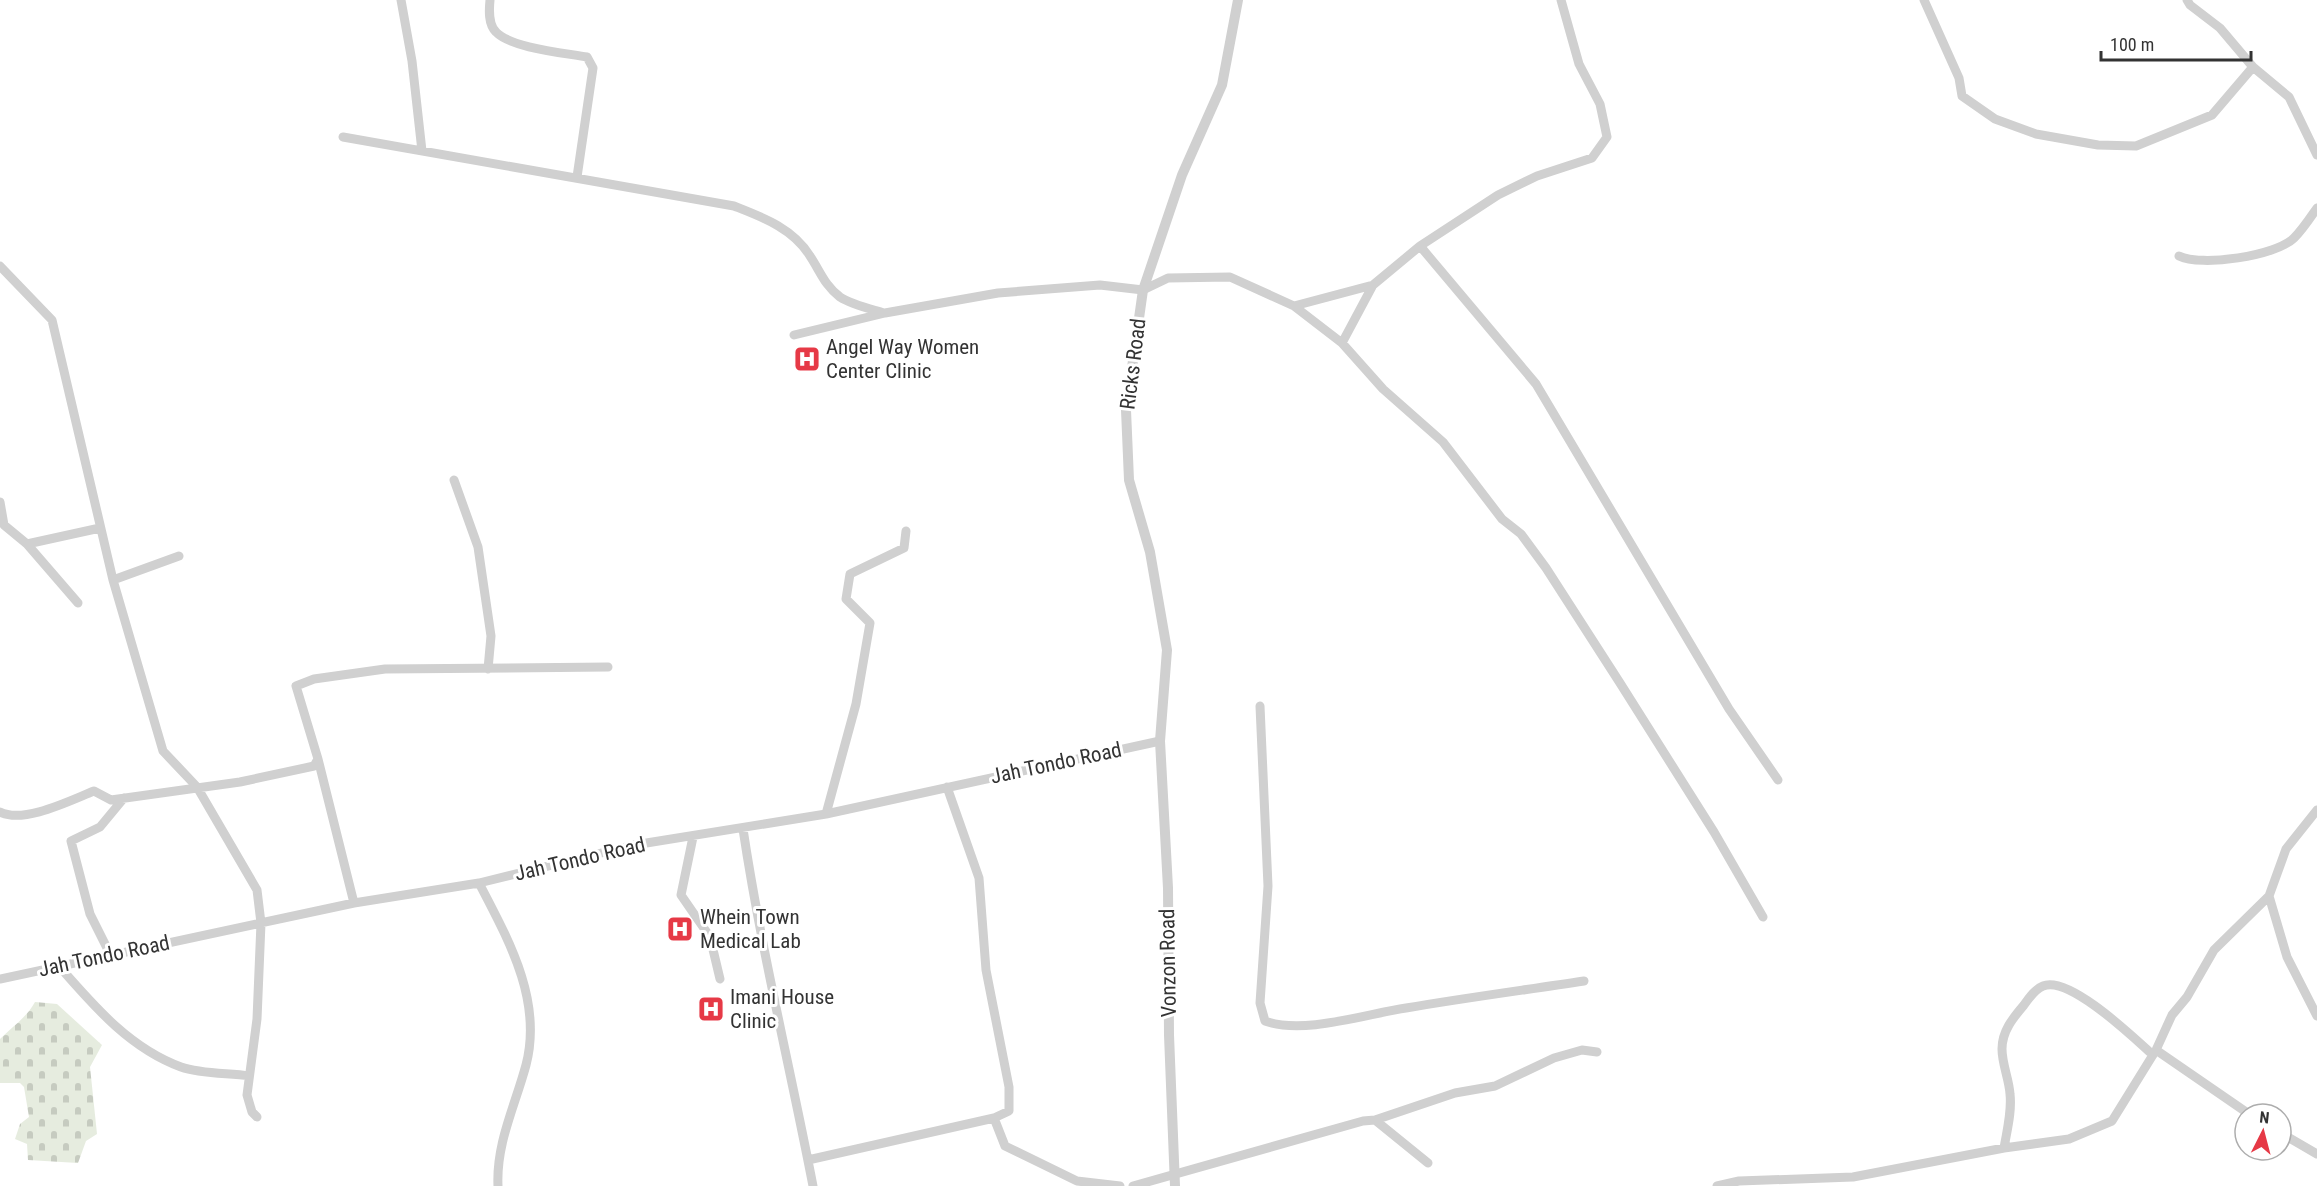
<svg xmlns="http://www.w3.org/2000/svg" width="2317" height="1186" font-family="'Roboto Condensed',sans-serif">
<defs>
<pattern id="cemetery-stones" width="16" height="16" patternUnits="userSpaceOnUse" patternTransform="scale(1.5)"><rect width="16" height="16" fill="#e6ecdf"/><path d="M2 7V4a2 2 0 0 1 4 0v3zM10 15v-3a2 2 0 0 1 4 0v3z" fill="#c6cbc0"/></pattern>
</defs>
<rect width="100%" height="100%" fill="#fff"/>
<path fill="url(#cemetery-stones)" d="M35 1002 57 1004 102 1045 90 1067 97 1134 86 1141 78 1163 28 1160 27 1144 15 1139 20 1124 29 1117 24 1087 20 1083H0V1039C12 1027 27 1017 35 1002Z"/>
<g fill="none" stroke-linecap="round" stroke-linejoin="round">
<path stroke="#d0d0d0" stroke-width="9" d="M401 0 412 61 422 151
M490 0C489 10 488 24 496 32 511 48 565 53 587 57L593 68 577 177
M1924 0 1959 78 1962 96 1995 119 2036 134 2098 145 2136 146 2212 115 2253 67 2220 28 2190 5 2187 0
M2253 67 2289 97 2317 155
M343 137 734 206C762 217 793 228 810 256 820 271 825 286 840 297 852 305 871 309 884 313
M1420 246 1536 384 1729 709 1778 780
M2179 256C2201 267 2276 256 2294 238 2303 229 2310 218 2317 208
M0 266 52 320 113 580 163 751 197 787 257 890 261 923 257 1019 247 1095 252 1112 257 1117
M1294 306 1342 343 1383 389 1443 442 1502 519 1521 534 1546 568 1620 683 1714 832 1763 917
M794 335 885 313 998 293 1100 285 1143 290 1168 278 1230 277 1294 306 1373 285
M1342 343 1373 285 1420 246 1498 195 1537 176 1592 158 1607 137 1600 104 1579 64 1561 0
M454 480 478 547 491 636 488 669
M0 502 4 525 27 544 78 603
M27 544 100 528
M113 580 179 556
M1260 706 1268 886 1260 1003 1265 1021C1303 1035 1366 1014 1406 1008 1465 998 1525 990 1584 981
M318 759 354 903
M947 787 979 878 986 970 1009 1087V1111L994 1118 1005 1146 1077 1181 1120 1186
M0 812C24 824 71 800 94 791L111 800 240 782 314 766 318 759 296 686 314 679 385 669 608 667
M826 814 856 704 870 623 846 599 850 574 904 548 906 531
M743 829C761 949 790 1067 813 1186
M693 837 681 895 710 937 720 979
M479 883C508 939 543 1000 526 1065 515 1106 496 1143 498 1186
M2269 896 2287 957 2317 1016
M110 954 90 914 71 841 100 827 124 798
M58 965C93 1005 129 1048 181 1067 201 1074 228 1073 249 1076
M0 979 354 903 479 883 634 845 826 814 1160 741
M2249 1114 2156 1050 2172 1015 2187 997 2214 950 2269 896 2286 849 2317 810
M1375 1120 1455 1093 1495 1086 1554 1058 1582 1050 1597 1052
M2281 1133 2317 1154
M2004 1148C2007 1130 2012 1112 2010 1094 2009 1079 2002 1064 2002 1049 2002 1031 2013 1018 2024 1005 2029 998 2035 989 2043 986 2069 975 2134 1038 2153 1055
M808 1160 994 1118
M1133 1186 1363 1121 1375 1120 1428 1163
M1717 1186 1739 1181 1853 1177 2004 1148 2069 1139 2112 1121 2156 1050"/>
<path stroke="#d0d0d0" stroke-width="10" d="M1175 1186 1169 1035 1168 888 1160 741 1167 650 1150 552 1129 480 1126 410 1143 290 1182 175 1222 85 1238 0"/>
</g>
<defs>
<symbol id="hospital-square" viewBox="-11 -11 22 22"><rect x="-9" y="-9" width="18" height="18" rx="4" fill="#e63946" stroke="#fff"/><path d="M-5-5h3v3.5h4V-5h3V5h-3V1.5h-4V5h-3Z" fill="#fff"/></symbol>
</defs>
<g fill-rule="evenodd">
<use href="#hospital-square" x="792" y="344" width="30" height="30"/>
<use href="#hospital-square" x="665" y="914" width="30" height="30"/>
<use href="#hospital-square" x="696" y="994" width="30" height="30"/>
</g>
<g text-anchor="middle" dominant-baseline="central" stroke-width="6" stroke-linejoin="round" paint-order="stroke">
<g font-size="21" fill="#333" stroke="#fff" text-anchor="start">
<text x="826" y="347">Angel Way Women<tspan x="826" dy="24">Center Clinic</tspan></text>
<text x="700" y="917">Whein Town<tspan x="700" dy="24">Medical Lab</tspan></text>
<text x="730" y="997">Imani House<tspan x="730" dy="24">Clinic</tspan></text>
</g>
<g font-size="21" fill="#333" stroke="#fff">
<text transform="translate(1133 364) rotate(-83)">Ricks Road</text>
<text transform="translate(1056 763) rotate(-12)">Jah Tondo Road</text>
<text transform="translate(580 859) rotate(-13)">Jah Tondo Road</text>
<text transform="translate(104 956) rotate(-12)">Jah Tondo Road</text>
<text transform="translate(1168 963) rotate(-91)">Vonzon Road</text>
</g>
</g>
<g transform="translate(2263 1132) rotate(6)"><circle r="28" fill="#ffffff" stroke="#adadad" stroke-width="1.5"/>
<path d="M0-4.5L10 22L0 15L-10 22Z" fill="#e63946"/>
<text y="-9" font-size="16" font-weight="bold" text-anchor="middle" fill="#333333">N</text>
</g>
<path d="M2101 51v9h150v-9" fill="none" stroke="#333333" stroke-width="3"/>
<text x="2110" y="51" font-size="18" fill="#333333" stroke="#ffffff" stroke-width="4.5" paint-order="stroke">100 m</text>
</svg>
